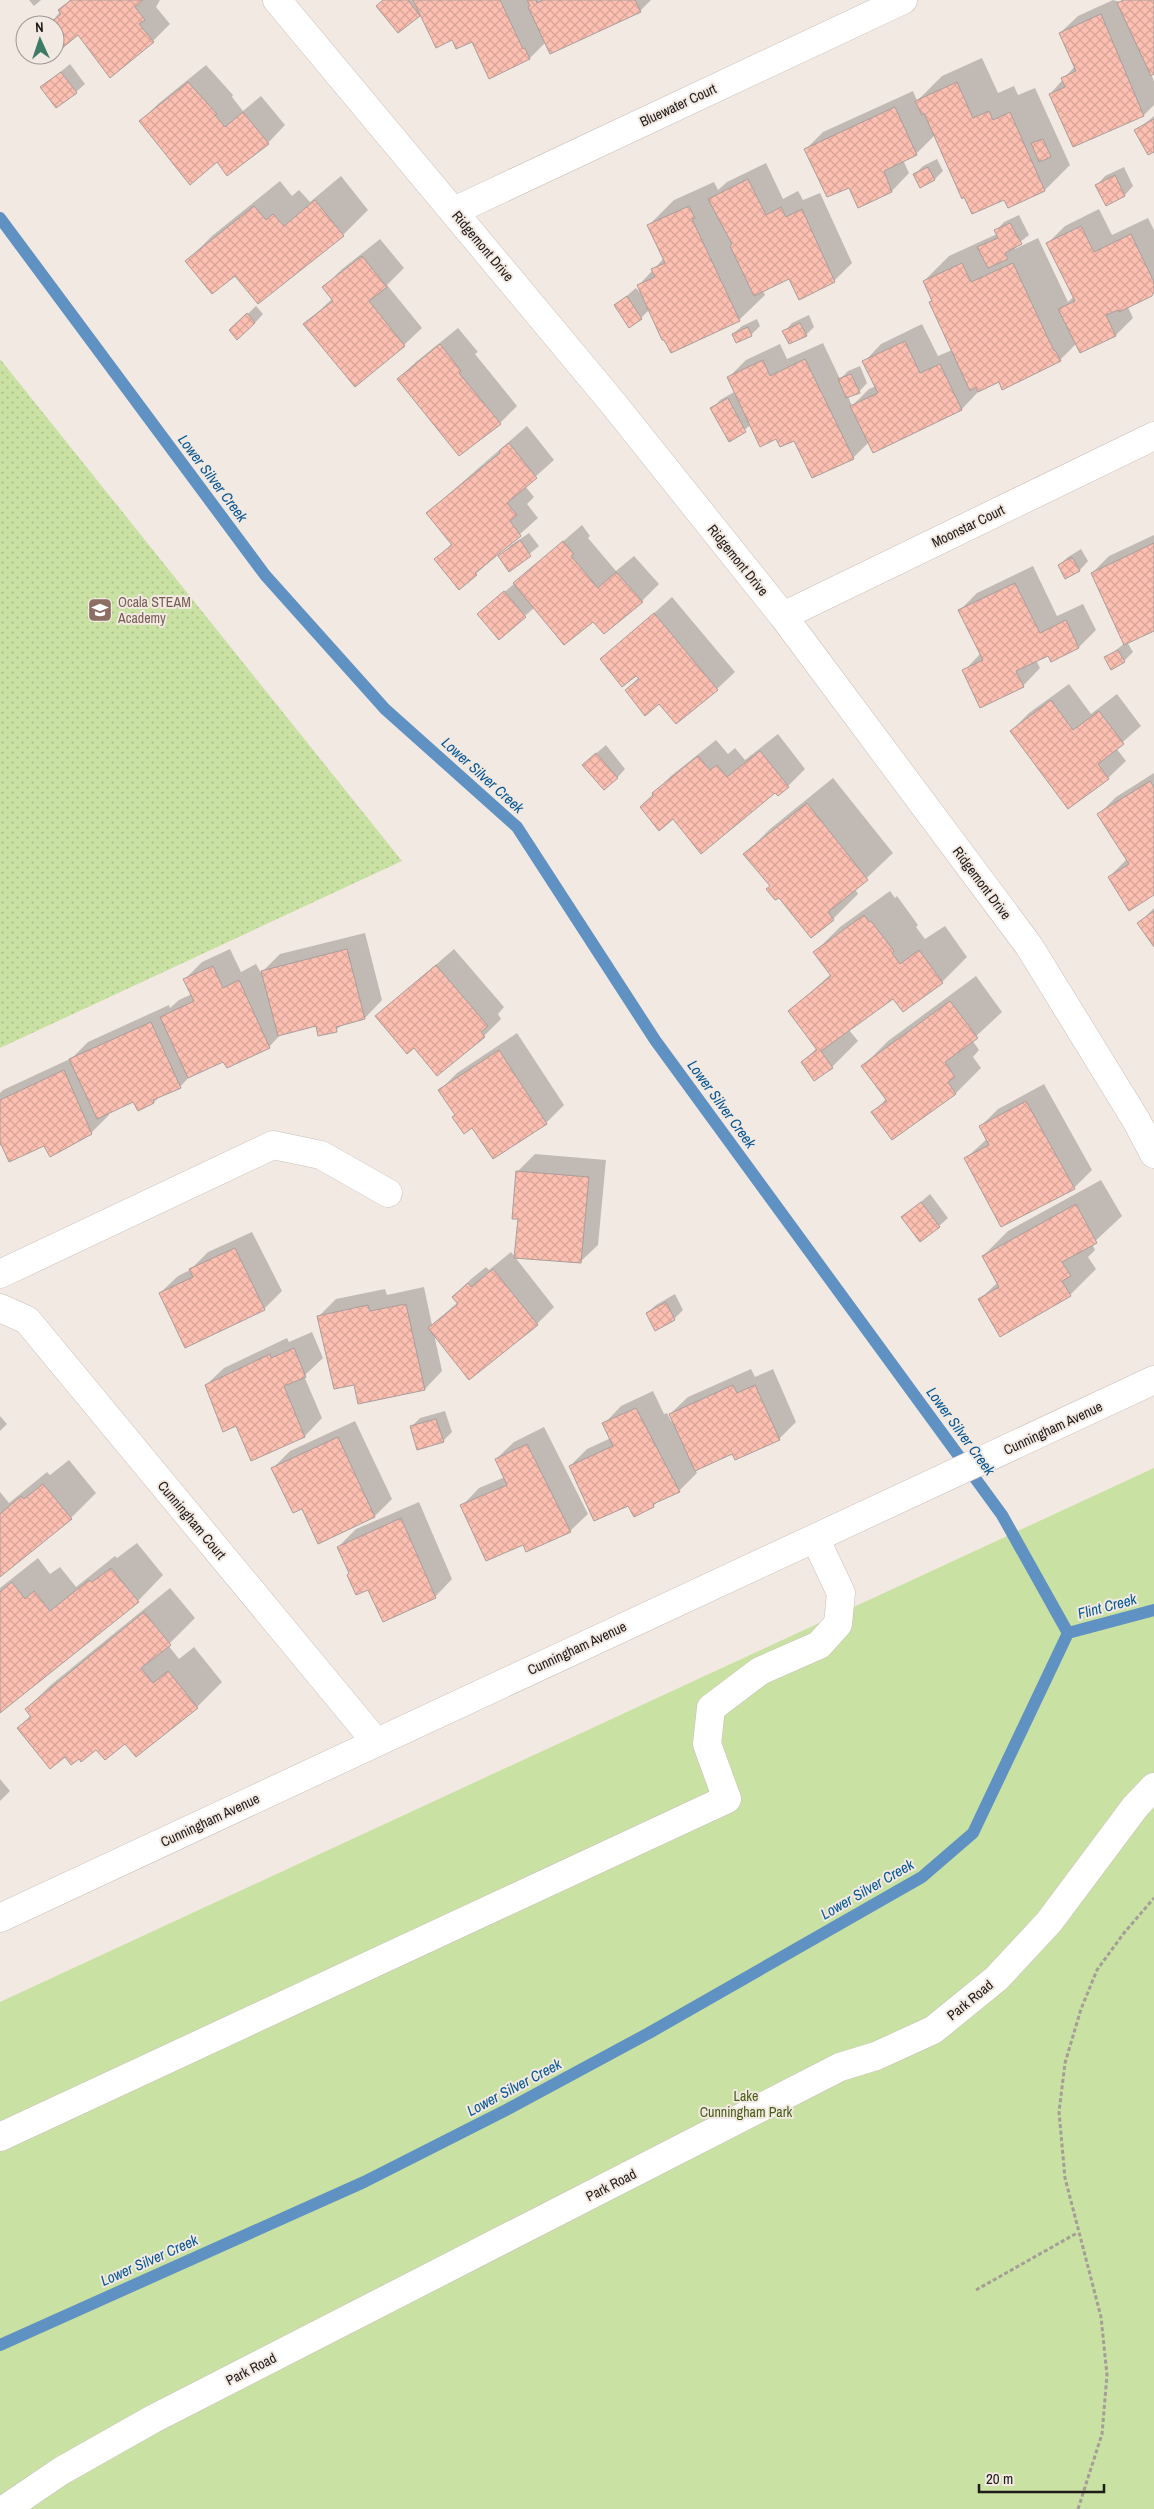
<svg xmlns="http://www.w3.org/2000/svg" width="1154" height="2509" font-family="'Archivo Narrow',sans-serif">
<defs>
<pattern id="grass-dots" width="8" height="8" patternUnits="userSpaceOnUse" patternTransform="scale(1.25)"><rect width="8" height="8" fill="#c9e1a2"/><path d="M2 2h.1M6 6h.1" fill="none" stroke="#acc08b" stroke-width="1.8" stroke-linecap="round"/></pattern>
<pattern id="building-cross-hatch" width="8" height="8" patternUnits="userSpaceOnUse" patternTransform="scale(1.25)"><rect width="8" height="8" fill="#fcbfb2"/><path d="M0 0l8 8M0 8l8-8" fill="none" stroke="#d8a498"/></pattern>
</defs>
<rect width="100%" height="100%" fill="#f2e9e2"/>
<path fill="url(#grass-dots)" d="M0 359 402 861 0 1048Z"/>
<path fill="#c9e1a2" d="M1154 1468V2509H0V2002Z"/>
<path fill="#0003" d="M29 0H41L34 6Z
M70 0H160L156 7 170 24 153 41 78 33 55 39V25H49Z
M384 0H651L640 11 546 42 530 58 472 41 453 38 421 13 398 31Z
M1113 0 1120 2 1122 0H1154V73L1151 74 1154 81V105L1144 115 1074 146 1050 94 1075 66 1060 33 1078 16Z
M982 58 998 93 1014 86 1018 95 1035 88 1070 165 1045 190 1009 206 1005 198 935 135 916 154 903 160 909 173 892 191 858 206 849 186 806 149 823 132 913 91 917 101 942 76Z
M70 64 85 84 76 92 42 87Z
M206 65 233 95 232 97 243 111 261 96 285 125 268 143 227 175 218 160 141 121 158 104Z
M1154 116V151L1136 131Z
M937 159 943 171 934 180 915 174 923 166Z
M766 163 783 199 798 191 803 200 820 193 852 263 834 281 790 278 763 291 765 295 739 320 649 310 641 318 616 305 636 288 642 295 638 286 664 258 649 225 674 200 714 182 718 190 727 182Z
M1124 167 1133 186 1125 195 1106 204 1097 185 1105 176Z
M341 176 368 210 343 235 235 274 187 261 212 236 280 181 292 196 299 190 310 202Z
M1099 209 1112 235 1148 218 1154 230V292L1127 305 1133 318 1116 335 1080 352 1076 344 1060 360 999 380 979 391 962 409 873 451 869 442 853 458 795 439 777 437 751 425 730 440 712 409 720 400 736 391 729 377 746 360 780 344 787 359 823 343 840 379 848 371 860 366 867 383 859 392 848 396 852 406 869 389 876 386 864 362 881 344 922 324 938 356 952 350 930 302 933 300 924 281 949 256 997 234 996 231 1004 222 1019 215 1029 235 1015 246V249L1038 238 1068 302 1074 296 1048 243 1065 226Z
M380 239 404 268 387 285 422 328 404 345 305 324 333 298 324 287 341 270Z
M256 306 263 314 255 323 231 330Z
M809 315 814 327 806 335 784 332 792 323Z
M757 319 760 326 751 335 733 334 742 326Z
M458 328 478 352 475 354 517 406 500 423 399 379 416 362Z
M527 426 554 460 525 486 534 497 527 504 538 518 509 544 510 546 529 533 539 546 510 570 500 556 510 546 508 545 476 574 436 560 452 543 427 513Z
M582 525 590 536 588 538 616 571 634 556 659 584 642 601 593 620 535 607 525 616 479 614Z
M1154 535V629L1127 642 1133 652 1124 661 1112 668 1106 658 1125 643 1092 573 1109 556Z
M1081 549 1088 561 1080 570 1066 578 1059 565 1068 557Z
M1033 566 1057 616 1083 604 1096 630 1079 647 1051 661 1048 655 1036 660 1040 668 1023 686 964 671 981 653 960 610 977 593Z
M672 597 735 672 717 689 626 690 639 677 602 660Z
M1069 684 1091 714 1117 694 1141 726 1116 748 1126 761 1108 778 1011 731 1029 713Z
M778 734 805 769 788 786 776 791 653 794 671 776 716 740 728 754 735 748 745 760Z
M606 745 625 769 617 778 593 756Z
M1154 773V894L1109 877 1127 859 1099 814 1116 797Z
M833 778 893 853 855 889 858 894 833 919 779 896 745 854 770 829Z
M890 891 895 898 897 896 918 925 916 927 925 939 945 926 967 957 942 982 893 997 849 1030 858 1041 832 1067 815 1079 802 1062 817 1048 790 1011 831 974 815 952 840 927Z
M1154 908V945L1139 923Z
M365 933 382 1000 365 1018 343 1024 336 1030 317 1024 282 1033 269 1047 224 1060 191 1075 180 1087 160 1096 154 1102 134 1101 107 1112 109 1115 91 1133 45 1144H2L0 1146V1093L3 1090 72 1058 88 1042 169 1005 170 1008 179 1000 192 994 185 979 202 962 230 949 241 972 256 964 261 973 280 954Z
M454 949 504 1007 498 1014 501 1019 484 1036 377 1016Z
M976 976 1002 1012 972 1040 979 1050 973 1057 981 1068 956 1093 892 1139 873 1112 886 1099 863 1066 888 1041Z
M517 1033 564 1105 546 1123 494 1158 473 1126 440 1090 457 1073Z
M1044 1084 1092 1170 1074 1188 966 1158 987 1139 981 1126 998 1109Z
M535 1154 606 1160 598 1245 580 1262 519 1218 518 1171Z
M1101 1180 1122 1216 1092 1244 1095 1250 1088 1257 1096 1269 1070 1295 1000 1335 980 1299 998 1282 983 1256 1008 1231Z
M930 1194 948 1218 939 1226 903 1217Z
M252 1232 282 1291 264 1309 160 1293 178 1276 190 1270 208 1252Z
M511 1252 554 1307 537 1324 434 1334 442 1371 425 1389 359 1403 355 1383 318 1317 336 1299 385 1289 387 1295 424 1287 432 1325 458 1302 453 1297 471 1279 486 1267 489 1270Z
M675 1294 683 1310 674 1319 647 1313 656 1305Z
M312 1332 323 1358 304 1376 322 1418 305 1436 252 1459 237 1425 206 1385 224 1368 287 1338 289 1342Z
M751 1369 755 1377 773 1369 796 1422 779 1439 733 1452 695 1469 697 1473 679 1491 660 1500 653 1506 629 1504 570 1466 587 1449 611 1438 604 1424 621 1406 653 1391 664 1414 667 1413 671 1421 673 1420 670 1414 688 1397Z
M445 1411 452 1432 443 1441 411 1427 420 1418Z
M0 1416 7 1424 0 1431Z
M355 1421 392 1499 375 1516 303 1507 273 1468 290 1451Z
M544 1427 588 1514 570 1531 523 1543 462 1506 479 1488 505 1477 496 1459 514 1442Z
M69 1460 96 1493 71 1518 0 1575V1492L9 1503 47 1472 50 1475Z
M419 1502 452 1579 435 1597 369 1588 350 1573 338 1547 356 1529Z
M137 1543 163 1575 138 1601 0 1712V1588L38 1558 50 1574 60 1567 76 1587 115 1556 117 1558Z
M170 1588 195 1618 168 1645 179 1659 194 1647 222 1682 197 1707 125 1742 97 1749 79 1758 65 1756 18 1728 31 1715 26 1709 52 1684Z
M0 1779 10 1791 0 1801Z"/>
<g fill="none" stroke-linecap="round" stroke-linejoin="round">
<path stroke="#5f91c2" stroke-width="12" d="M0 218 265 575 385 709 517 827 655 1040 1002 1515 1068 1633 973 1833 922 1877 649 2033 508 2109 364 2182 0 2345
M1068 1633 1154 1610"/>
</g>
<path fill="url(#building-cross-hatch)" stroke="#a99e9b" d="M71 0H143L135 7 145 20 139 24 154 42 110 78 78 35 61 49 55 41V25H48L61 14 58 10Z
M383 0H408L420 16 398 33 376 6Z
M413 0H500L523 49 525 48 530 59 489 79 472 42 456 49 452 40 436 48Z
M527 0H536L537 3 543 0H635L641 12 550 54 528 7 530 6Z
M1124 0H1154V74L1151 76 1117 3Z
M1101 14 1144 116 1073 147 1049 94 1065 87 1061 78 1076 71 1059 33Z
M61 72 77 93 56 108 40 87Z
M188 82 217 114 215 115 225 127 243 112 269 144 227 176 217 162 190 185 139 121Z
M957 82 973 118 989 111 993 120 1010 112 1045 191 1008 208 1004 200 972 214 964 197 962 199 924 113 922 115 915 101Z
M895 107 917 155 884 171 892 192 858 208 849 188 827 197 804 149Z
M1154 119V152L1148 155 1134 130Z
M1043 139 1051 157 1039 162 1031 143Z
M928 167 935 180 920 188 913 174Z
M1115 175 1125 196 1106 206 1095 185Z
M748 179 766 215 781 207 786 217 802 209 835 282 799 300 789 279 754 296 730 246 732 244 708 199Z
M315 200 344 236 258 304 235 276 212 294 185 261 254 206 266 220 273 214 284 226Z
M689 206 695 218 692 219 740 321 671 353 664 340H662L637 285 655 277 651 269 665 263 647 225Z
M1010 223 1022 244 1005 253 1008 259 988 268 977 247 998 238 994 230Z
M1081 226 1094 252 1131 234 1154 282V292L1152 296 1119 312 1118 310 1106 315 1116 336 1080 353 1058 309 1075 301 1046 243Z
M362 256 387 287 369 301 405 346 355 387 303 324 333 301 322 287Z
M962 263 971 282 1013 263 1054 351 1055 350 1061 361 1002 390 999 382 978 392 976 387 970 391 929 302 932 301 923 281Z
M627 296 642 319 629 328 614 305Z
M247 313 255 323 237 340 229 330Z
M800 323 807 336 789 344 782 331Z
M748 327 752 336 736 343 732 334Z
M905 341 920 373 940 364 962 410 873 453 850 406 878 393 862 361Z
M440 344 461 371 459 373 501 424 459 456 397 379Z
M805 359 854 459 812 478 794 441 780 447 776 439 760 447 727 377 763 360 770 376Z
M851 374 860 393 846 398 838 379Z
M728 398 746 432 729 442 710 408Z
M509 443 537 478 507 503 517 515 510 521 521 536 475 573 477 575 459 590 434 559 452 545 426 513 500 453 499 451Z
M520 540 531 556 509 572 498 556Z
M563 541 574 554 571 556 598 588 616 572 643 602 604 634 593 622 564 645 513 583Z
M1154 543V631L1124 645 1091 573Z
M1072 557 1080 571 1065 579 1058 565Z
M1015 583 1040 633 1066 620 1079 648 1051 662 1048 656 1016 671 1024 687 980 708 962 670 983 660 958 610Z
M504 591 526 617 499 640 477 614Z
M654 613 718 690 676 724 659 704 645 716 625 690 639 679 636 676 622 687 600 659Z
M1118 650 1125 662 1111 670 1104 657Z
M1051 700 1073 730 1099 711 1124 744 1098 764 1109 779 1068 809 1010 731Z
M760 751 789 787 778 796 775 793 701 854 673 819 659 831 640 807 653 795 652 793 698 756 710 770 717 765 727 777Z
M596 753 618 778 604 790 582 765Z
M1150 781 1154 787V895L1129 911 1108 877 1129 864 1097 814Z
M807 803 868 880 828 912 834 920 811 938 779 898 775 900 766 889 770 886 743 854Z
M1154 911V947L1137 923Z
M864 915 869 922 871 921 894 951 892 953 900 964 919 950 943 983 903 1012 893 999 821 1051 833 1068 814 1081 801 1062 817 1050 788 1011 831 976 813 952Z
M347 949 365 1019 336 1027 337 1032 318 1036 316 1026 278 1036 261 971Z
M436 965 488 1026 481 1032 485 1037 437 1076 414 1048 407 1054 375 1016Z
M213 966 223 988 239 980 270 1048 227 1068 223 1062 188 1078 160 1017 194 1001 183 979Z
M950 1001 978 1038 945 1062 955 1077 948 1082 956 1094 892 1140 871 1112 887 1101 861 1066Z
M151 1022 181 1088 153 1100 154 1103 138 1111 133 1102 97 1119 69 1059Z
M499 1050 547 1124 493 1159 472 1128 464 1134 452 1117 455 1115 438 1090Z
M64 1070 92 1134 50 1157 44 1146 9 1162 0 1142V1100Z
M1026 1101 1075 1189 1001 1227 964 1158 989 1145 979 1126Z
M516 1171 589 1177 581 1263 514 1258 518 1219H512Z
M921 1202 940 1227 920 1242 901 1217Z
M1076 1204 1097 1243 1062 1262 1071 1276 1062 1281 1071 1296 1000 1337 978 1299 999 1287 982 1256Z
M235 1248 265 1310 185 1348 159 1293 193 1277 189 1269Z
M493 1269 538 1325 469 1380 428 1328 458 1304 452 1297 468 1283 471 1287Z
M666 1302 675 1320 655 1331 646 1313Z
M406 1304 425 1390 358 1404 354 1385 334 1389 317 1316 368 1305 370 1311Z
M294 1348 306 1377 284 1386 305 1437 251 1461 236 1426 223 1432 205 1385 270 1354 271 1358Z
M733 1385 737 1393 755 1385 780 1440 735 1460 732 1454 695 1471 669 1414Z
M636 1408 680 1492 653 1504 654 1507 634 1517 628 1506 594 1521 569 1466 613 1446 602 1423Z
M436 1419 444 1442 417 1450 410 1426Z
M338 1437 375 1517 318 1544 302 1509 293 1513 271 1468Z
M527 1444 571 1532 526 1552 523 1545 486 1561 460 1505 507 1485 495 1459Z
M43 1484 72 1519 0 1577V1514L21 1496 24 1499Z
M401 1518 436 1598 383 1622 368 1590 356 1595 347 1575 349 1573 337 1547Z
M111 1568 139 1602 0 1713V1592L12 1582 25 1599 34 1591 50 1611 89 1580 92 1582Z
M144 1612 171 1645 141 1668 153 1683 168 1671 198 1708 136 1757 125 1744 105 1760 96 1750 81 1762 79 1759 71 1765 65 1757 50 1769 17 1728 31 1717 25 1709Z"/>
<g fill="none" stroke-linecap="round" stroke-linejoin="round">
<defs>
<path id="minor" d="M277 0 612 402 783 616 1029 946 1136 1120 1154 1154
M454 211 903 0
M783 616 1154 436
M0 1274 273 1145 321 1155 388 1193
M0 1308 27 1320 376 1742
M0 1918 1154 1380
M0 2137 727 1799 707 1744 711 1708 760 1671 819 1645 838 1624 841 1593 815 1538
M5 2509 61 2471 153 2419 840 2067 876 2056 933 2030 997 1978 1049 1922 1135 1807 1154 1787"/>
</defs>
<use href="#minor" stroke="#c9c0ba" stroke-width="29"/>
<path stroke="#a59d98" stroke-width="3" stroke-dasharray="4 2.5" stroke-linecap="butt" d="M976 2290 1077 2233
M1078 2509 1102 2434 1107 2375 1101 2317 1065 2178 1059 2112 1065 2063 1081 2009 1097 1970 1124 1933 1154 1898"/>
<use href="#minor" stroke="#fff" stroke-width="28"/>
</g>
<defs>
<symbol id="school-square" viewBox="-11 -11 22 22"><rect x="-9" y="-9" width="18" height="18" rx="4" fill="#8d6e63" stroke="#f2e9e2"/><path d="M0-5L7-2L0 1L-7-2ZM-4 1L0 2.5L4 1V4Q0 6-4 4Z" fill="#fff"/></symbol>
</defs>
<g fill-rule="evenodd">
<use href="#school-square" x="86" y="596" width="28" height="28"/>
</g>
<g text-anchor="middle" dominant-baseline="central" stroke-width="4" stroke-linejoin="round" paint-order="stroke">
<g font-size="14" fill="#1f1b19" stroke="#f2e9e2">
<text transform="translate(678 105) rotate(-25)">Bluewater Court</text>
<text transform="translate(483 246) rotate(50)">Ridgemont Drive</text>
<text transform="translate(968 526) rotate(-26)">Moonstar Court</text>
<text transform="translate(738 560) rotate(51)">Ridgemont Drive</text>
<text transform="translate(982 883) rotate(53)">Ridgemont Drive</text>
<text transform="translate(1053 1428) rotate(-25)">Cunningham Avenue</text>
<text transform="translate(192 1520) rotate(50)">Cunningham Court</text>
<text transform="translate(577 1648) rotate(-25)">Cunningham Avenue</text>
<text transform="translate(210 1820) rotate(-25)">Cunningham Avenue</text>
<text transform="translate(970 2000) rotate(-39)">Park Road</text>
<text transform="translate(611 2185) rotate(-27)">Park Road</text>
<text transform="translate(251 2369) rotate(-27)">Park Road</text>
</g>
<g font-size="14" fill="#785e54" stroke="#f2e9e2" text-anchor="start">
<text x="118" y="602">Ocala STEAM<tspan x="118" dy="16">Academy</tspan></text>
</g>
<g font-size="14" fill="#485d18" stroke="#f2e9e2">
<text x="746" y="2096">Lake<tspan x="746" dy="16">Cunningham Park</tspan></text>
</g>
<g font-size="15" font-style="italic" fill="#075895" stroke="#f2e9e2">
<text transform="translate(213 478) rotate(53)">Lower Silver Creek</text>
<text transform="translate(483 775) rotate(42)">Lower Silver Creek</text>
<text transform="translate(722 1104) rotate(54)">Lower Silver Creek</text>
<text transform="translate(961 1431) rotate(54)">Lower Silver Creek</text>
<text transform="translate(1107 1606) rotate(-15)">Flint Creek</text>
<text transform="translate(867 1889) rotate(-30)">Lower Silver Creek</text>
<text transform="translate(514 2087) rotate(-28)">Lower Silver Creek</text>
<text transform="translate(149 2260) rotate(-24)">Lower Silver Creek</text>
</g>
</g>
<g transform="translate(40 40) rotate(357)"><circle r="24" fill="#f2e9e2" stroke="#9e9792"/>
<path d="M0-4L9 19L0 12L-9 19Z" fill="#3e7b66"/>
<text y="-8" font-size="14" font-weight="bold" text-anchor="middle" fill="#1f1b19">N</text>
</g>
<path d="M979 2484v8h125v-8" fill="none" stroke="#1f1b19" stroke-width="2.5"/>
<text x="986" y="2484" font-size="15" fill="#1f1b19" stroke="#f2e9e2" stroke-width="4" paint-order="stroke">20 m</text>
</svg>
